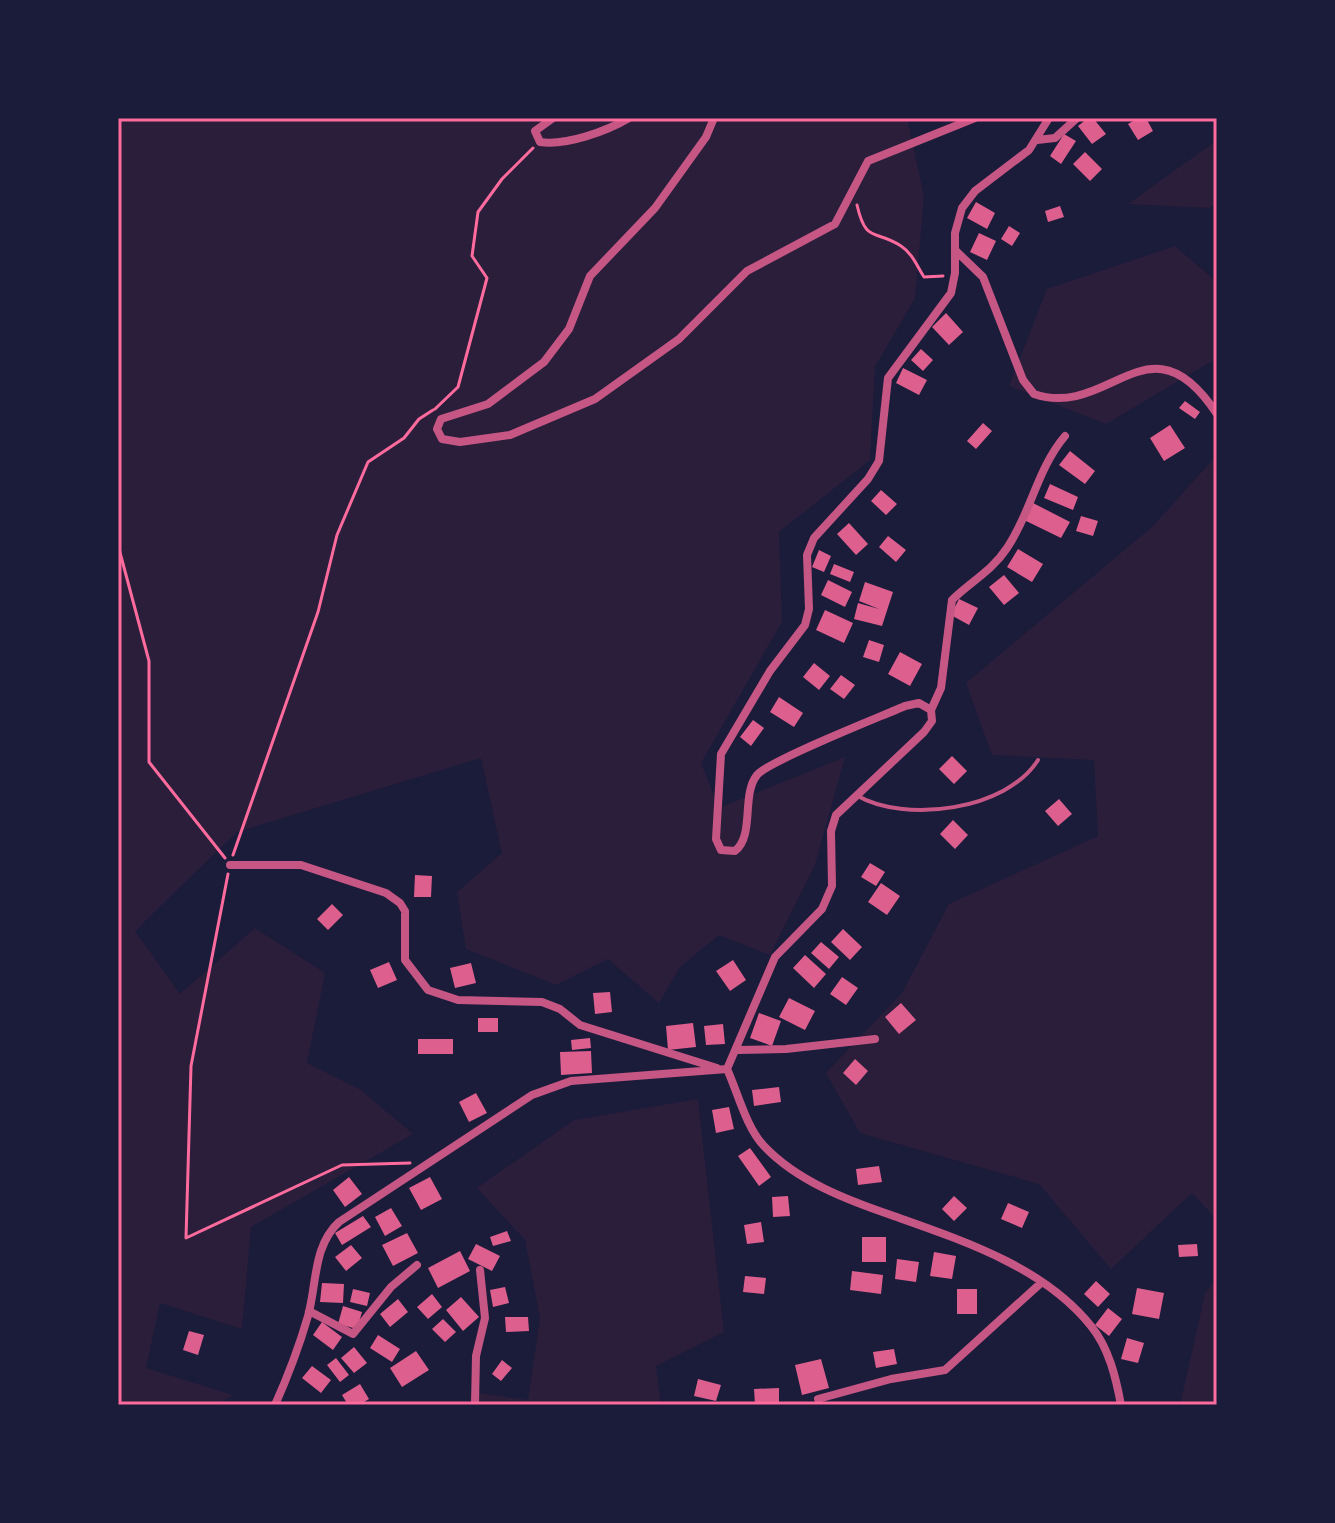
<svg xmlns="http://www.w3.org/2000/svg" width="1335" height="1523" font-family="Barlow,sans-serif">
<rect width="100%" height="100%" fill="#1b1b3a"/>
<path fill="#2a1e3b" d="M118 118H907L924 196 915 298 875 367 870 460 779 532 782 622 701 763 719 808 845 757 815 865 770 955 719 935 680 967 659 1003 608 959 556 985 466 949 457 892 502 853 481 758 237 832 135 931 180 994 255 928 325 973 307 1063 361 1090 413 1134 251 1227 242 1329 160 1303 146 1368 233 1395 216 1405H118Z
M1217 140V203L1209 208 1128 204Z
M1175 246 1217 282V358L1106 424 1009 386 1047 289Z
M1217 455V1220L1192 1193 1111 1269 1039 1184 860 1133 826 1073 902 993 949 904 1098 836 1094 760 992 755 966 683 1153 526Z
M698 1099 724 1332 656 1366 661 1405H469L471 1392 528 1400 540 1318 525 1240 477 1188 574 1120Z
M1217 1276V1405H1180L1205 1294Z"/>
<path fill="#dd5f8e" d="M1088 118H1093L1106 134 1092 144 1078 126Z
M1138 118H1146L1153 131 1138 140 1128 124Z
M1064 134 1076 141 1061 164 1050 156Z
M1085 152 1102 169 1090 181 1073 164Z
M976 202 995 213 987 229 967 218Z
M1060 206 1064 217 1048 222 1045 211Z
M1009 226 1020 233 1012 246 1001 239Z
M979 233 996 241 987 260 970 252Z
M946 313 963 332 949 345 932 327Z
M921 349 933 360 923 371 911 360Z
M903 368 927 380 919 395 896 383Z
M1185 401 1200 412 1195 419 1179 408Z
M983 423 992 431 976 449 967 441Z
M1170 425 1185 448 1164 461 1150 438Z
M1070 451 1095 471 1085 484 1059 465Z
M1050 484 1078 497 1073 510 1044 498Z
M881 490 897 504 886 515 871 501Z
M1033 503 1070 522 1061 538 1024 520Z
M1081 516 1098 521 1093 536 1076 531Z
M849 523 868 544 856 555 837 534Z
M888 536 906 550 896 562 879 547Z
M1018 549 1043 564 1032 582 1007 567Z
M819 550 831 556 824 572 812 567Z
M834 564 854 572 850 582 830 574Z
M1004 575 1019 593 1004 605 989 587Z
M828 580 852 592 845 607 821 595Z
M865 582 893 592 882 626 854 619 858 603 879 609 859 601Z
M959 599 978 608 969 625 951 615Z
M825 610 853 623 844 643 816 630Z
M869 640 884 645 879 662 863 657Z
M900 652 922 664 910 686 888 674Z
M814 663 830 676 819 690 803 677Z
M841 675 855 685 844 699 830 689Z
M779 697 803 713 794 727 770 712Z
M753 720 764 728 751 746 740 737Z
M952 756 967 771 954 784 939 769Z
M1059 799 1072 814 1058 826 1045 811Z
M953 820 968 835 955 849 940 834Z
M870 863 885 872 876 886 861 877Z
M415 875 432 876 431 897H414Z
M881 883 900 896 887 915 868 902Z
M332 904 343 915 328 930 317 919Z
M843 929 862 947 850 960 831 942Z
M821 942 839 957 829 969 811 953Z
M805 955 826 974 814 988 793 968Z
M733 960 746 980 730 991 716 971Z
M389 962 397 980 378 988 370 970Z
M471 963 476 983 455 988 450 968Z
M842 977 858 988 846 1005 830 994Z
M610 992 612 1012 595 1014 593 993Z
M789 998 815 1011 805 1030 779 1017Z
M901 1003 916 1020 899 1034 885 1017Z
M759 1013 781 1021 772 1046 750 1038Z
M478 1018H498V1032H478Z
M693 1023 696 1047 668 1050 666 1026Z
M723 1024 725 1044 706 1045 704 1026Z
M590 1038 591 1048 572 1050 571 1040Z
M418 1039H453V1054H418Z
M591 1051 592 1073 561 1075 560 1052Z
M855 1059 868 1071 856 1085 843 1073Z
M779 1087 781 1102 754 1106 752 1090Z
M476 1093 487 1113 469 1122 459 1102Z
M729 1107 734 1129 716 1133 712 1110Z
M750 1148 771 1177 759 1186 738 1156Z
M879 1166 882 1182 858 1185 856 1169Z
M349 1177 362 1194 345 1207 333 1190Z
M430 1177 442 1199 421 1210 409 1188Z
M788 1196 790 1216 773 1217 772 1197Z
M954 1196 967 1208 954 1221 942 1209Z
M1008 1203 1029 1212 1022 1228 1001 1219Z
M391 1208 402 1226 385 1236 375 1217Z
M363 1216 371 1227 342 1245 335 1233Z
M761 1222 764 1242 747 1244 744 1225Z
M507 1231 511 1241 493 1246 490 1237Z
M407 1233 418 1253 393 1266 382 1245Z
M862 1237H886V1262H862Z
M476 1244 500 1256 492 1271 468 1259Z
M1197 1244 1198 1256 1179 1257 1178 1245Z
M351 1245 362 1258 346 1271 335 1257Z
M460 1251 470 1271 438 1288 428 1268Z
M934 1252 956 1256 952 1279 930 1276Z
M897 1259 919 1262 916 1282 895 1279Z
M852 1271 883 1275 881 1294 850 1290Z
M745 1276 766 1278 764 1294 743 1292Z
M1096 1281 1110 1294 1098 1307 1084 1294Z
M322 1283 344 1284 343 1303 320 1302Z
M505 1287 509 1303 493 1307 490 1290Z
M1137 1288 1164 1293 1159 1319 1132 1314Z
M353 1289 370 1293 367 1306 350 1302Z
M957 1289H977V1314H957Z
M432 1294 442 1307 428 1319 417 1307Z
M461 1297 479 1317 463 1331 446 1310Z
M398 1299 408 1312 390 1327 380 1314Z
M343 1306 362 1312 357 1329 338 1324Z
M1108 1308 1122 1319 1109 1336 1095 1325Z
M505 1317H528L529 1331 506 1332Z
M443 1319 456 1332 445 1342 432 1329Z
M322 1322 342 1337 333 1350 313 1335Z
M189 1331 204 1335 198 1355 183 1350Z
M378 1335 400 1349 392 1362 370 1348Z
M1127 1338 1144 1343 1138 1363 1121 1359Z
M354 1347 367 1363 354 1373 341 1358Z
M894 1349 897 1364 876 1368 873 1352Z
M416 1351 429 1370 402 1387 390 1368Z
M336 1358 349 1375 340 1382 327 1365Z
M821 1359 829 1388 802 1395 795 1365Z
M502 1360 512 1368 501 1381 492 1374Z
M312 1366 331 1380 321 1393 302 1378Z
M698 1379 721 1385 716 1401 694 1396Z
M360 1384 369 1399 359 1405H348L342 1395Z
M779 1388V1405H755L754 1389Z"/>
<g fill="none" stroke-linecap="round" stroke-linejoin="round">
<path stroke="#ff6b9d" stroke-width="3" d="M857 205C866 244 875 229 901 246 912 253 917 266 924 277L943 276
M435 409 458 387 487 278 472 256 478 212 502 179 533 148
M118 545 149 661V762L225 858
M233 855 318 612 337 535 368 462 404 438 419 419 433 410
M228 874 191 1066 186 1238 342 1165 410 1163"/>
<path stroke="#c65784" stroke-width="4" d="M856 795C905 824 1007 810 1038 760"/>
<path stroke="#c65784" stroke-width="8" d="M553 118 535 131 540 142C566 146 607 131 629 118
M714 118 706 137 655 208 590 276 569 329 544 362 488 404 441 419 437 429 442 439 460 442 510 435 595 399 679 339 747 271 835 224 868 161 975 118
M1037 140 1055 138 1077 118
M955 250 983 277 1023 380 1034 394C1110 420 1149 311 1217 414
M931 710 941 688 952 600C970 582 992 571 1007 548 1031 513 1037 469 1065 436
M230 865H301L386 893 400 903 405 911V960L428 990 458 1000 542 1002 560 1009 580 1025 717 1068
M738 1050 786 1049 875 1039
M727 1069 775 957 822 909 832 886 831 831 836 815 924 732 932 721 931 710 919 703 905 706C880 717 768 761 757 775 741 795 755 835 735 851L721 850 716 839 721 754 770 671 805 625 809 609 807 555 814 538 868 479 879 461 888 378 951 293 955 273V233L962 208 975 191 1029 150 1049 118
M727 1069C738 1093 746 1127 764 1146 797 1181 847 1200 891 1215 961 1240 1043 1266 1091 1326 1109 1348 1116 1378 1121 1405
M309 1311 353 1334 391 1287 417 1265
M818 1399 891 1379 945 1370 1042 1282
M275 1405C288 1376 299 1347 308 1316 317 1283 313 1246 339 1222L532 1095 571 1081 727 1069
M475 1405 476 1356 485 1318 480 1270"/>
</g>
<rect width="1335" height="1523" fill="none" stroke="#1b1b3a" stroke-width="240"/>
<rect x="120" y="120" width="1095" height="1283" fill="none" stroke="#ff6b9d" stroke-width="3"/>
</svg>
